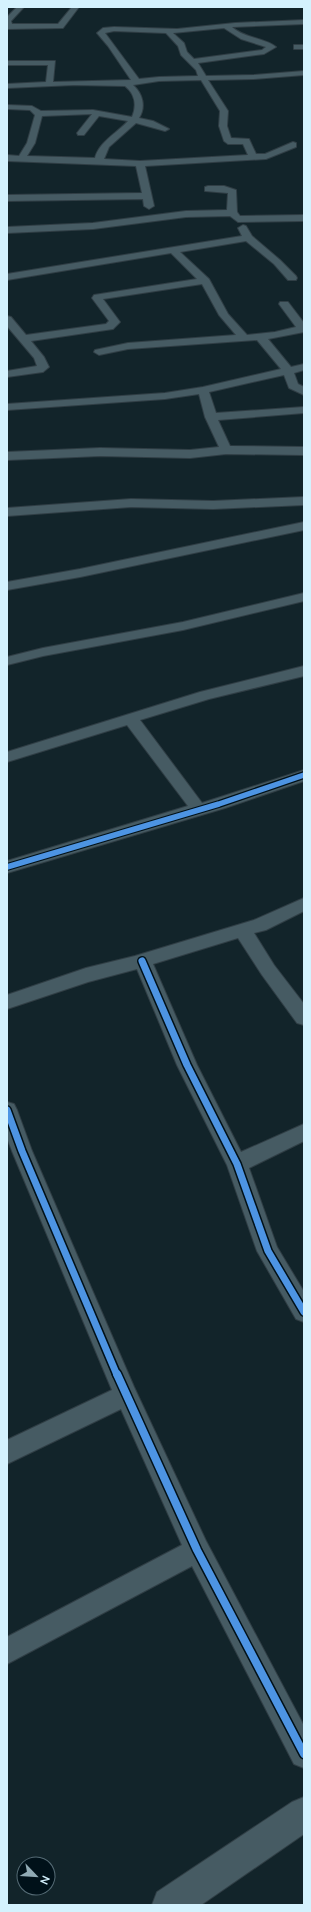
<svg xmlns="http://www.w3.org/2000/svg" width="311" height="1912" font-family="Mulish,sans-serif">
<rect width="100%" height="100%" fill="#12242a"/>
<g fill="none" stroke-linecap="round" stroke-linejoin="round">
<defs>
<path id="street" d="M17 7H24L11 21 12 24H58L72 7H79L63 28 7 29V17Z
M304 20V24L232 27C245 39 264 37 276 47L264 54 198 63 206 76 254 75 304 71V75L254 79 208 80 228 111 227 126 231 138 249 139 256 154H265L293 142 296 143V147L266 159 145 166 154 206 149 209 144 206 143 199 7 201V195L142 193 136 166 7 161V155L19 156 27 143 35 115 30 110 7 109V105L32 106 41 111 93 110 132 117C137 105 135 94 125 86L74 85 7 88V84L46 82 48 65H7V61H55L53 82 131 80 108 46 97 33 103 28 114 27 177 29 235 23ZM224 28 241 39 266 47 262 50 194 59 187 52 184 43 173 33ZM114 31 166 33 178 46 181 55 196 70 198 76 159 77 139 79 105 33ZM201 80 220 111 219 126 224 141 228 144H243L248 155 140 161 104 159 109 147 136 123 165 131 169 129 153 121 139 118C146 107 143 94 133 85L159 81ZM92 114 77 133 78 135H84L99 116 128 121C117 133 99 142 95 158L27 156 35 143 42 116Z
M294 45H304V49H294Z
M208 186H224L236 190 237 212 240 216 304 215V221L238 222 230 216 186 217 93 229 7 233V227L93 223 186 211 227 210 228 193 205 191V187Z
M243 225 246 226 252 236 280 260 296 276 297 278 296 280H288L274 264 246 241 180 252 209 279 228 314 247 335 275 332 296 327 279 304 280 302H288L304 323V332L268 339 291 367 304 364V370L294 373 298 384 304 387V395L289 388 284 375 209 392 216 413 304 407V413L218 420 230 446 304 447V455L226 454 190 458 100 456 7 460V452L100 448 190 450 219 447 205 417 199 394 165 399 7 410V404L165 393 203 387 281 369 257 340 128 349 99 355 94 352 95 350 128 343 236 335 219 315 202 284 103 299 120 322 113 329 31 341 44 357 49 367 43 372 7 377V371L37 366 34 358 7 326V316L11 317 26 335 106 324 109 321 92 298 94 295 197 279 171 253 7 280V274L242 236 238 228Z
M304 497V505L213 509 131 507 7 516V508L131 499 213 501Z
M304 522V530L80 577 7 590V582L80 569Z
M304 593V601L183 630 43 656 7 665V657L43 648 183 622Z
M304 666V676L209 699 140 720 202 803 304 770V781L225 808 7 873V861L188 806 127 725 7 762V752L200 692Z
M304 898V911L266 930 254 933 274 965 304 1004V1025L297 1023 262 975 238 938 153 964 197 1065 241 1152 304 1124V1141L249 1168 277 1247 304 1292V1322L296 1319 257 1251 227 1165 177 1065 137 969 88 982 7 1009V995L86 968 135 956 254 920Z
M7 1102 14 1104 17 1110 32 1151 134 1387 206 1541 304 1726V1768L294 1764 192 1566 7 1664V1637L182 1545 121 1409 7 1464V1440L112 1390 12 1151 7 1138Z"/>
<path id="secondary" d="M304 1797V1834L201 1905H152L157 1892 292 1802Z"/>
</defs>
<use href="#street" stroke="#303e45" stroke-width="2"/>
<use href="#secondary" stroke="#303e45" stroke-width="2"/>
<use href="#street" fill="#465b63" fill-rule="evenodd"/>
<use href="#secondary" fill="#465b63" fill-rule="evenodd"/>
<defs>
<path id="cycleway-far2" d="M7 867 219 804 304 775"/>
<path id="cycleway-far1" d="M142 961 187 1065 237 1164 268 1251 304 1312
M7 1110 22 1151 117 1375"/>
<path id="cycleway" d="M117 1374 197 1550 304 1754"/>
</defs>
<use href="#cycleway-far2" stroke="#001119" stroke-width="8"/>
<use href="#cycleway-far1" stroke="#001119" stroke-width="10"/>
<use href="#cycleway" stroke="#001119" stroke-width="11"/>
<use href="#cycleway-far2" stroke="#4d94e3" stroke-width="5.5"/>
<use href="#cycleway-far1" stroke="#4d94e3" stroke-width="7"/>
<use href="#cycleway" stroke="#4d94e3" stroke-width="8"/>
</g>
<rect width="311" height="1912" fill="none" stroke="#d4f2fe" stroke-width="16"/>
<g transform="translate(36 1876) rotate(115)"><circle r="19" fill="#001119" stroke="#556b75"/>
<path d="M0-3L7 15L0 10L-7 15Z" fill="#90aab4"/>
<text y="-6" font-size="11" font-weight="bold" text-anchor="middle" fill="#d4f2fe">N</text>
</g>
</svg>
